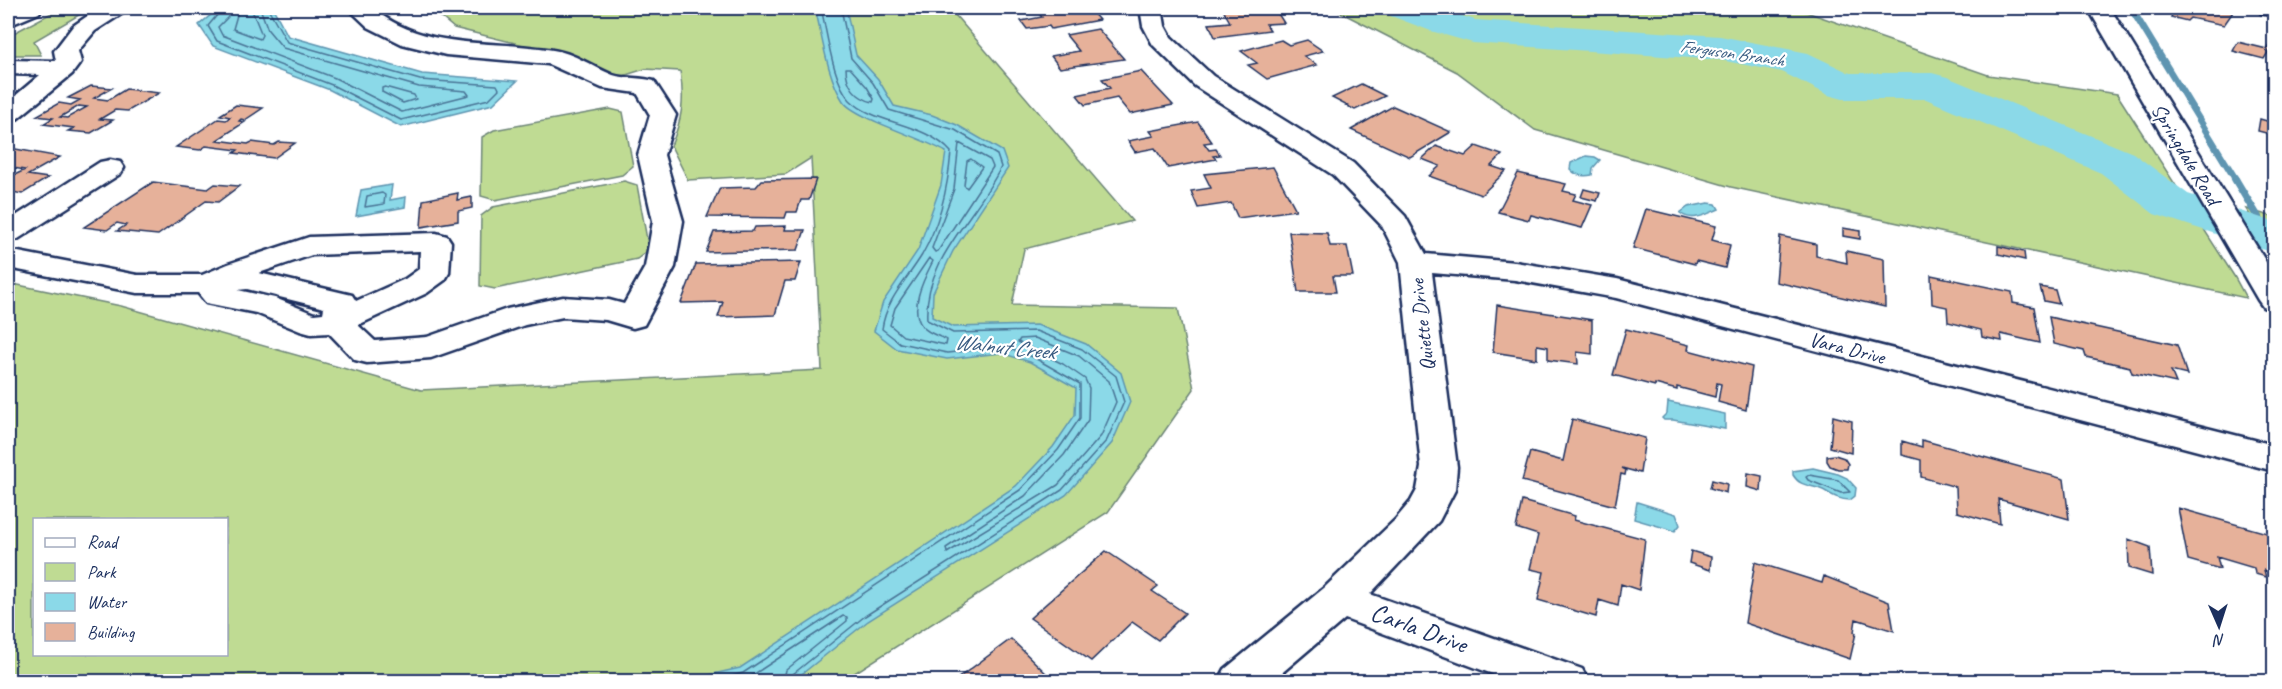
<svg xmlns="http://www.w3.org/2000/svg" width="2282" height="689" font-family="Caveat,sans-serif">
<rect width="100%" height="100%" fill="#fff"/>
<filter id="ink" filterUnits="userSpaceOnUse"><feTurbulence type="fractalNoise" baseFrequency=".0167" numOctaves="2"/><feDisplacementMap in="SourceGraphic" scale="12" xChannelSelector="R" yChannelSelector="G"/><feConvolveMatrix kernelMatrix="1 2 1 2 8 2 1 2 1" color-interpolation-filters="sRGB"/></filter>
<g filter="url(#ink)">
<path fill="#bfdb93" stroke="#6d8578" stroke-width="1.5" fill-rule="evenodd" d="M61 8H91L34 41 41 55H8V36Z
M430 8H949L1132 221 1024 249 1012 305 1178 308 1194 389 1108 512 842 681H8V283L121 306 421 390 822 370 811 158 786 174 688 180 671 146C682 119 685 101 680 71L645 69 613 79 556 53 454 28ZM34 520H226V654H34Z
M1332 8H1795L1988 75 2117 94 2234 276 2246 298 1731 187 1535 130 1457 72Z
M610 109 623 112 633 166 622 175 495 200 481 196 482 137 494 130Z
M624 181 637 185 649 250 637 259 495 289 480 286 481 216 493 207Z
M2246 209 2274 217V254Z"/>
<path fill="#8bd9e8" stroke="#5e95b1" stroke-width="1.5" d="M219 8H273L288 36 422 74 517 81 493 104 401 127 330 90 213 46 199 25Z
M815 8H846L856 55 878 79 894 106 932 115 957 125 1002 151 1008 168 953 251 933 293 932 317 953 327 1037 325 1086 344 1121 373 1130 402 1112 443 1066 495 868 621 793 681H682L740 668 1016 486 1053 447 1075 415 1076 388 1030 362 1001 353 947 359 897 349 874 331 883 302 918 250 941 185 946 152C923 138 854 118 843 101 827 77 822 35 815 8Z
M1586 156 1595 157 1600 160 1593 168 1592 175C1583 177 1576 176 1570 169L1571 163Z
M392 185 390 200 406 197 405 207 356 216 361 190Z
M1708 203 1716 204 1719 209C1706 214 1693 223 1680 213L1688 207Z
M1668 402 1725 414V429L1673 420H1664L1662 418 1667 413Z
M1813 468 1838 474 1847 478 1856 488 1855 496 1850 500C1839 500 1832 495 1823 490 1811 484 1801 488 1793 475V471Z
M1637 502 1676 514 1680 525 1675 531 1634 519Z"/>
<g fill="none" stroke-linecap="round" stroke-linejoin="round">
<path stroke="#487395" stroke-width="1.5" d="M223 8 208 26 217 41 332 85 401 120 489 99 499 89 497 85 420 80 287 42 268 8
M230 8 228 17 218 27 222 35 335 78 402 112 469 95 466 91 419 87 283 48 268 30 260 8
M239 8 233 29 260 39 262 35 251 8
M846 68H850L867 87 874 99 873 102C856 98 846 85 846 68Z
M385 87 414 95 416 99 403 103 382 92V88Z
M959 143 990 160 993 167 938 251 935 252 932 248 954 189Z
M971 159 982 167 967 188 964 185 967 161Z
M382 193 385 195 384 204 365 207 367 196Z
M929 258 933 261C925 277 908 308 922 326 927 333 939 336 947 340L946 345 903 336 890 325 895 308Z
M1035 338 1079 356 1109 381 1116 402 1101 436 1058 485 947 553 946 548 1025 496 1064 455 1088 420 1089 388 1085 379 1063 364 1018 342 1020 339Z
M1809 475 1838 480 1850 492 1841 493 1808 480 1806 477Z
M709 682 743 673 1020 490 1058 450 1080 418V384L1033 357 1003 347 947 353 900 343 882 329C886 299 907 280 922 255 939 225 948 187 951 152 925 122 875 125 850 100 833 83 827 32 821 8
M742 682 843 616 847 617V621L786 670 783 682
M790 682 793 674 865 616 1062 490 1107 440 1124 402 1116 376 1082 349 1036 331 953 333 927 320C923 260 976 218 1001 167L997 155 955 130 889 110 873 83 851 58 841 8"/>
<path stroke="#5e95b1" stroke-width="7" d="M2131 8 2236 180"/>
<path stroke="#5e95b1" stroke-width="8" d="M2235 179 2270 237"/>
<path fill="#8bd9e8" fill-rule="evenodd" d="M1385 8H1438L1475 20 1720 36 1808 53 1850 73H1932L1947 77 2133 153 2188 194 2274 222V253L2154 214 2101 173 1926 99H1843L1828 95 1782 72 1720 60 1473 43 1431 31 1391 16Z"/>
</g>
<path fill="#e6b19a" stroke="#1b2f5e" stroke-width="1.5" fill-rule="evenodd" d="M1024 8H1073L1079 14 1091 11 1099 20 1051 29 1049 26 1027 29 1021 21 1042 17 1037 11 1027 12Z
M1222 8H1257L1260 13 1277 12 1284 23 1266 24 1270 30 1215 37 1209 24 1230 22Z
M2156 8H2215L2233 12 2224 25 2190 18 2187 21 2171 17 2173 14 2156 10Z
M1098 29 1124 59 1060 68 1051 56 1079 51 1066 35Z
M1281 40 1289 45 1307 40 1323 51 1304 56 1317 65 1267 79 1248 65 1257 63 1241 51Z
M2238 42 2267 49 2269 44 2274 46V53L2269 51 2264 59 2233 51Z
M1141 71 1173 105 1130 114 1117 98 1085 105 1077 95 1110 88 1102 79Z
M1361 84 1385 96 1355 110 1332 98Z
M91 86 112 88 94 98 108 100 126 89 159 93 128 111 115 110 100 119 113 120 91 133 68 131 74 128 43 124 53 118 36 116 59 103 71 105 80 100 68 98ZM79 106 87 107 67 118 60 117Z
M236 105 263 108 245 120 241 119 239 121 245 122 217 140 248 144 252 142 274 145 279 142 295 143 274 158 234 153 238 150 206 146 200 150 176 147 218 119 226 120 230 117 220 115Z
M1393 106 1451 132 1410 157 1351 130Z
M2260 119 2274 123V135L2258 131Z
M1198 122 1212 142 1204 143 1209 150 1216 149 1220 155 1213 156 1216 159 1168 168 1155 148 1135 152 1128 141 1154 136 1150 131Z
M1436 146 1465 156 1476 146 1502 155 1491 166 1506 171 1481 195 1429 176 1440 166 1422 159Z
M10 148 60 157 28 175 48 178 22 194 8 191V178L25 170 8 167V150Z
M1273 167 1296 210 1238 218 1231 203 1198 208 1191 191 1211 188 1204 174Z
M1518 173 1566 184 1563 191 1576 194 1573 200 1592 205 1582 228 1531 215 1529 220 1498 212Z
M816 179 809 200H801L797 212H787L785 218 707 217 720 188 756 187 762 180Z
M153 182 208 189 215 184 239 186 218 202 206 201 158 235 117 231 126 225 117 223 107 230 84 227Z
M1584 189 1600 193 1597 201 1581 197Z
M458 193 457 200 472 197V208L458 211V221L421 227 423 200Z
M1646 209 1716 226 1712 240 1730 245 1725 268 1696 261 1695 264 1633 248Z
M786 226 785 230H805L798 250 706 252 714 232 753 231 755 227Z
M1843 228 1860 231V239L1843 236Z
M1289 232 1327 233 1330 246H1347L1353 276H1333L1336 292H1298Z
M1780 236 1816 244V256L1847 263 1846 251 1884 259 1885 307 1776 282Z
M1998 246 2024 252 2025 260 1998 254Z
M801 262 795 281H785L775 315 718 317 723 302 681 303 696 264Z
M1931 275 2012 292 2013 303 2034 307 2040 343 2001 334 2002 341 1982 337 1981 330 1948 322 1947 307 1932 304Z
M2040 287 2055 290 2059 304 2044 301Z
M1497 305 1592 320V354L1577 352 1578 364 1548 360V347L1537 345V359L1493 352Z
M2049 317 2177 345 2187 375 2171 371 2176 383 2132 373 2130 367 2086 357 2084 351 2054 344Z
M1626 329 1689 345 1688 350 1752 367 1746 410 1718 402 1721 384 1717 383 1715 397 1677 387V390L1655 384V386L1613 375Z
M1833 416 1852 421 1851 453 1830 447Z
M1572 419 1645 438 1640 473 1622 468 1626 470 1625 475 1621 474 1615 506 1522 481 1530 452 1563 461Z
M1922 440 2064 479 2069 519 1998 499 2000 524 1957 512 1956 487 1921 477V460L1902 455V441L1922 447Z
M1835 455 1844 458 1848 464 1847 469H1838L1830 466 1827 461V456Z
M1748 473 1762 476 1761 491 1747 487Z
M1712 480 1727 484 1726 493 1710 488Z
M1522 501 1575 516 1574 520 1645 539 1639 590 1621 584 1618 606 1599 600 1596 617 1538 600 1544 572 1530 569 1538 535 1516 528Z
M2178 508 2274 535V573L2264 570 2266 577 2255 574 2254 568 2217 557 2220 569 2188 560Z
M2128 539 2150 547 2152 575 2129 568Z
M1106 551 1158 586 1152 591 1185 613 1158 640 1132 622 1091 661 1030 618Z
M1691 551 1711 557 1710 570 1689 563Z
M1755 562 1822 583 1824 576 1889 602 1894 631 1856 619 1854 632 1856 633 1850 659 1745 623Z
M1011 639 1055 682H953Z
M2012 674 2038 682H2013Z"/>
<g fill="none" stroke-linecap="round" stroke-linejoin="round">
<defs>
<path id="minor" d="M14 8H42L39 13 8 26V11Z
M99 8H126L123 13 95 31 78 51 81 62 72 74 17 119 8 122V102L40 75 8 74V60L56 61 54 51 73 26Z
M348 8H372C427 52 489 39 553 50 574 53 593 67 613 75 625 79 641 77 654 81L676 115 664 155 683 221 675 267 644 325 633 328 606 320 563 317 525 325 431 358 367 363 355 360 329 333 311 334 300 331 256 313 206 303 198 293H137L8 268V250L137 275H202L228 264 309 237 436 233 447 236 451 242 449 273 445 280 427 293 358 325 375 341 427 337 507 309 563 297 609 300 624 304 645 267 653 221 638 155 650 115 637 93 602 88 548 64 446 55 402 44 368 27ZM420 251 419 269 405 279 356 301 352 295 259 273 312 255ZM247 289 324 308 323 313 314 314 275 298 238 290Z
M1140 8H1162L1165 26 1171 37 1213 76 1353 163 1405 216 1426 254 1515 262 1617 279 2274 445V471L1616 298 1515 280 1432 273 1457 467 1455 490 1439 521 1370 594 1582 669 1589 682H1514L1345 619 1271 682H1218L1225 669 1324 588 1395 520 1411 501 1417 490 1421 467 1400 262 1382 226 1333 175 1195 86 1153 45 1143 26Z
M2088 8H2110L2274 275V310L2263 307 2258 300Z
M2258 8H2274V16L2261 13Z
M110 160 120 162 124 168 120 174 18 239 8 242V221L100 162Z"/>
</defs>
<use href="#minor" stroke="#1b2f5e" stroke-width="5"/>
<use href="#minor" fill="#fff" fill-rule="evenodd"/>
</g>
</g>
<g text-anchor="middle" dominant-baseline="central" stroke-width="4.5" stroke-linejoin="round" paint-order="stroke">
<g font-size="18" font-style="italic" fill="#375a80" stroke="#fff">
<text transform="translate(1732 53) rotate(8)">Ferguson Branch</text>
</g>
<g font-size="21" fill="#1b2f5e" stroke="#fff">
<text transform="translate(2186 154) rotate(59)">Springdale Road</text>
<text transform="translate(1422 325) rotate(-97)">Quiette Drive</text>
<text transform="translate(1847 348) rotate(14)">Vara Drive</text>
</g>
<g font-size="22" font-style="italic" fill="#375a80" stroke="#fff">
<text transform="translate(1005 347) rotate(6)">Walnut Creek</text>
</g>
<g font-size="26" fill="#1b2f5e" stroke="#fff">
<text transform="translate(1419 628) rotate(20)">Carla Drive</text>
</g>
</g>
<rect width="2282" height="689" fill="none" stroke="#fff" stroke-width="30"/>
<rect x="15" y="15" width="2252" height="659" fill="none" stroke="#1b2f5e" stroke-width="2" filter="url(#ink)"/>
<rect x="33" y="518" width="195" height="138" fill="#ffffff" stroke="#a4acbf" stroke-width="1.5"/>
<rect x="45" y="538" width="30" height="9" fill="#ffffff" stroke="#a4acbf" stroke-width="1.5"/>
<text x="87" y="548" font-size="18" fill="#1b2f5e">Road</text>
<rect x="45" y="563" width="30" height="18" fill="#bfdb93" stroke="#a4acbf" stroke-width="1.5"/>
<text x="87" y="578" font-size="18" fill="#1b2f5e">Park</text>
<rect x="45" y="593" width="30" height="18" fill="#8bd9e8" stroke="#a4acbf" stroke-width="1.5"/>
<text x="87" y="608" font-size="18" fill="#1b2f5e">Water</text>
<rect x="45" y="623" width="30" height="18" fill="#e6b19a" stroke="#a4acbf" stroke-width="1.5"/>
<text x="87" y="638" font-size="18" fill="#1b2f5e">Building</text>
<g transform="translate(2219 626) rotate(177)" stroke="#ffffff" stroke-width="4.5" paint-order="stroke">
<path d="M0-4.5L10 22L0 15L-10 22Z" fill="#1b2f5e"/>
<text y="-9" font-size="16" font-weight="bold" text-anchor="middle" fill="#1b2f5e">N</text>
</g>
</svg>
